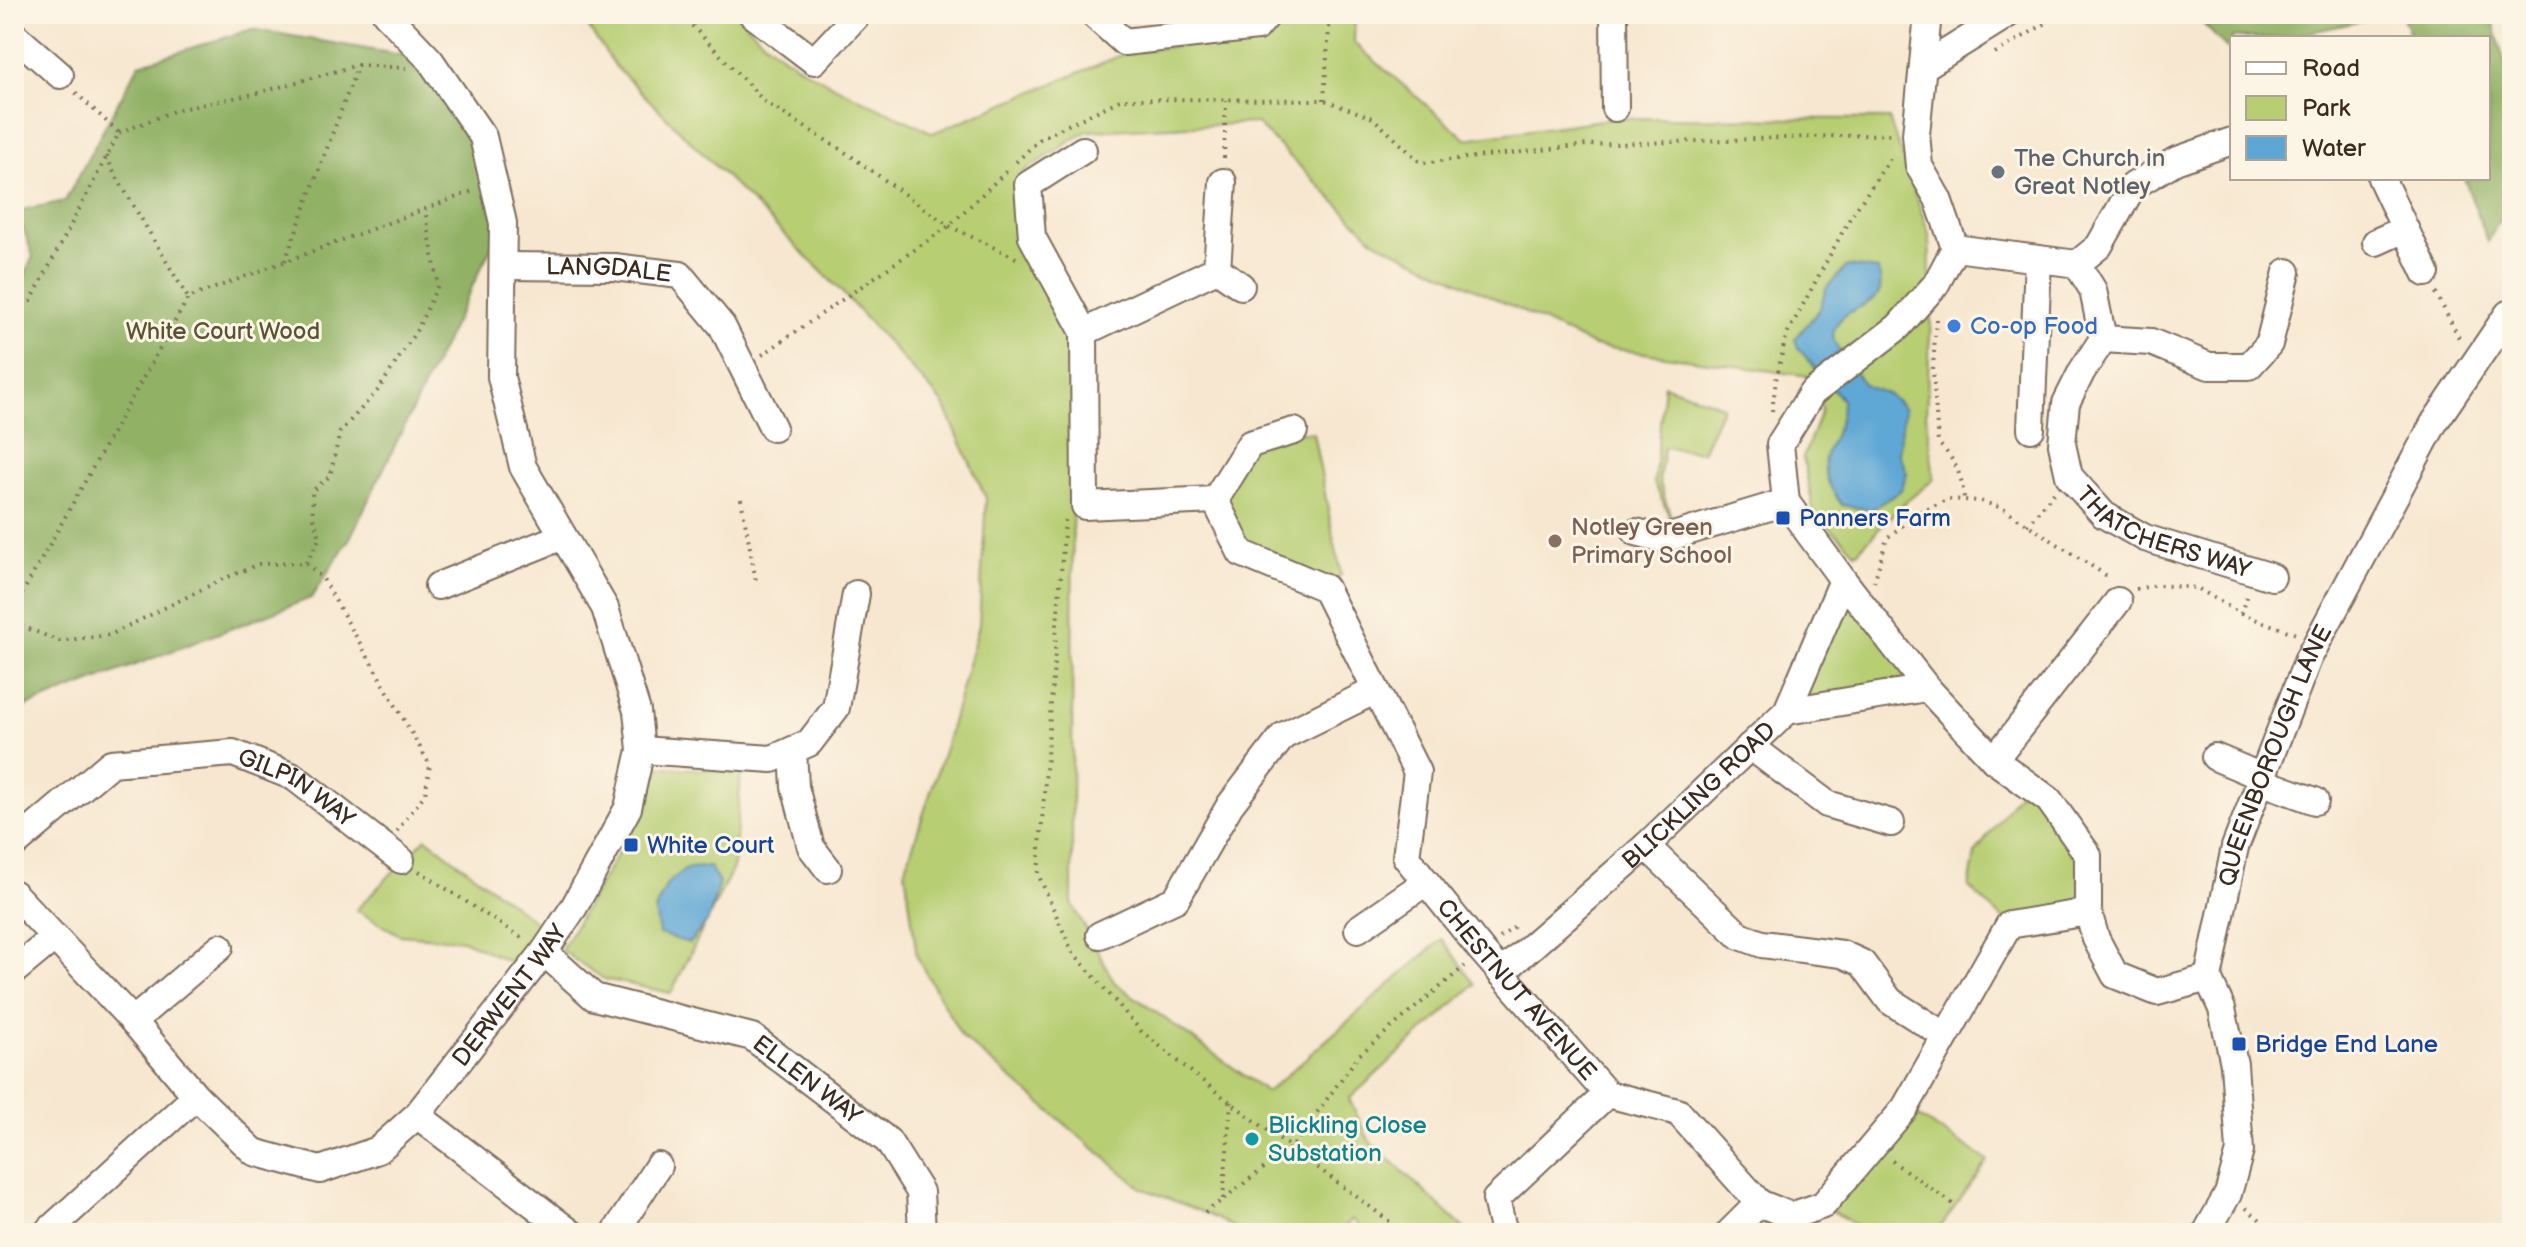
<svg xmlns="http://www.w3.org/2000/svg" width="2526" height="1247" font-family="'Balsamiq Sans',sans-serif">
<rect width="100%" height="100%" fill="#fcf5e5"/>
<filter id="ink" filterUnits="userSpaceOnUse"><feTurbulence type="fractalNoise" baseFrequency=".0125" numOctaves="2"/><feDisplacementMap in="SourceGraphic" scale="16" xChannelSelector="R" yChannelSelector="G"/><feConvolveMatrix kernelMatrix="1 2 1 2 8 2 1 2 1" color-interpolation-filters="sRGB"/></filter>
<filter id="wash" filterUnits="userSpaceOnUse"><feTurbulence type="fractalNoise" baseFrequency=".006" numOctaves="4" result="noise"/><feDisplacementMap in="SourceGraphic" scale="32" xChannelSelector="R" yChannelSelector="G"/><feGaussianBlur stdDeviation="1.8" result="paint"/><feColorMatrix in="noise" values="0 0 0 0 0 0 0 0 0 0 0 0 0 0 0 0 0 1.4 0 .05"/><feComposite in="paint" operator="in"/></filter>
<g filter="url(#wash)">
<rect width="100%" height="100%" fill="#f7e7d0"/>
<path fill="#b7ce73" stroke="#797c48" stroke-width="2" d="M579 14H738C779 69 872 103 933 133L1126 53 1264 33 1283 14H1355L1354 43 1466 139 1616 118 1889 119 1929 234 1931 316 1926 414 1934 479 1901 506 1856 553 1814 512 1803 458 1822 409 1808 376 1594 346 1375 241 1256 123 1087 131 1020 174 1024 244 1073 336 1072 903 1114 982 1267 1092 1442 939 1475 984 1349 1099 1369 1140 1469 1233H1366L1352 1219 1340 1233H1245L1205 1213 1141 1188 962 1037 917 957 905 870 945 748 979 625 986 498 943 403 839 289 616 67Z
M1664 385 1723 406 1702 452 1664 447 1659 480 1673 524 1654 483Z
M1294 431 1313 433 1341 575 1325 588 1241 553 1215 500 1250 444Z
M1843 580 1927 688 1787 711Z
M647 766 741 772 734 866 671 993 604 979 561 950 643 810Z
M2025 784 2088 855V912L2009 925 1969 887 1975 854Z
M426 838 546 930 529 971 463 940 400 935 356 910Z
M1905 1108 1988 1161 1936 1233H1868L1823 1205Z"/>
<path fill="#91b165" stroke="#666e42" stroke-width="2" d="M2193 14H2397L2282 38H2232V48L2228 49Z
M2402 14H2491L2512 89V196L2488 242 2464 178H2488V38H2411Z
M252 29 430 60 483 137 503 223 350 538 311 598 14 711V291L19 289 33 256 17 211 65 201 139 64Z"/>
<path fill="#5ea7d5" stroke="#4c687a" stroke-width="2" d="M1847 266 1878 270C1892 312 1846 300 1835 328 1833 332 1833 336 1834 340 1836 347 1861 382 1867 386 1872 389 1879 390 1885 393 1892 396 1898 403 1904 409L1899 453 1907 473 1901 490 1871 510 1842 505C1802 451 1843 448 1842 400L1798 348 1795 339 1820 309 1826 288Z
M710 867 719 883 708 921 689 943 659 934 655 910 667 884 687 868Z"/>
</g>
<g filter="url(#ink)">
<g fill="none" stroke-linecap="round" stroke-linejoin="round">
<defs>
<g id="minor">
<path d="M752 14 814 61 858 14"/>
<path d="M1093 14 1124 42 1257 27 1268 14"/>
<path d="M1614 14 1615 108"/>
<path d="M1928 14 1916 134 1919 166 1938 199 1955 248 1936 284 1898 327 1812 393 1780 444 1786 502 1843 580 1927 688 1994 760 2049 800 2088 855V912L2096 939 2115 975 2157 992 2208 978"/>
<path d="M14 35 60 75"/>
<path d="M1925 66 2008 14"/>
<path d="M1083 150 1028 185 1032 237 1084 332 1085 506 1215 500"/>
<path d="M2381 178 2426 273"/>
<path d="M2376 242 2405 229"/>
<path d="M1955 248 2077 264 2099 246 2133 186 2175 161 2232 141"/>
<path d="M2077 264 2093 290 2103 339 2151 342 2209 366H2249L2269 344 2287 272"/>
<path id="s1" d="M503 266 614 267 680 275 722 326 773 428"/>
<path d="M1217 269 1241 286"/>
<path d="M1084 332 1217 269 1223 182"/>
<path id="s2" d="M2103 339 2082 371 2066 403 2062 444 2069 476 2104 515 2145 538 2272 577"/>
<path d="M2031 429 2038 259"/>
<path id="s3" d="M1294 431 1250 444 1215 500 1241 553 1325 588 1417 772 1406 857 1482 951 1607 1094 1678 1112 1759 1203 1791 1216 1823 1205 1905 1108 2009 925 2088 912"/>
<path d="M1636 532 1663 539 1786 502"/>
<path d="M438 586 563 536"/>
<path d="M1787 711 1927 688"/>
<path d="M1750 746 1827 804 1891 823"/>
<path d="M641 750 772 759 809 743 836 708 856 594"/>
<path d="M793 750 795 787 811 847 828 869"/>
<path d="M2215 757 2262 777"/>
<path d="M1994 760 2118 601"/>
<path d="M2260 781 2315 801"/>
<path id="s4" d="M14 845 111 763 233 753 294 777 401 860"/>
<path d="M1646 846 1740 936 1762 944 1842 954 1862 963 1890 1001 1944 1035"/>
<path id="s5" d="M14 894 133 1021 196 1096 254 1152 320 1170 378 1150 417 1115 544 952 574 907 628 808 641 750 637 711 605 608 523 467 501 377 503 223 483 137 430 60 386 14"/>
<path d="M1358 929 1426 882"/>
<path d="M1100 935 1176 899 1230 805 1283 736 1376 690"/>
<path id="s6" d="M544 952 594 997 752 1037 888 1141 920 1192 922 1233"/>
<path d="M14 971 55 937"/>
<path id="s7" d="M1501 973 1646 846 1787 711 1843 580"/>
<path d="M133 1021 220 947"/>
<path d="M417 1115 571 1233"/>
<path d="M46 1233 196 1096"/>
<path d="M615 1233 658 1166"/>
<path d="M1507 1233 1503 1229 1496 1199 1607 1094"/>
<path d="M1729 1233 1759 1203"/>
<path id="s8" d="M2206 1233 2228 1194 2240 1151 2234 1064 2222 1009 2208 978 2235 847 2308 659 2434 423 2508 314"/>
</g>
</defs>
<use href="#minor" stroke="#7d6c5c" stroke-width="30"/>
<path stroke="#7d6c5c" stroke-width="4" stroke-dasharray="2 6" stroke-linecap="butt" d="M681 14 765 102 851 156 949 226 1018 259
M1288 15 1330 18
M1995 53 2062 14
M1324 100 1330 14
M119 133 176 110 258 93 358 65 406 68
M107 156 112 169 188 298 473 191
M1224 158 1226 101
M1016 162 1041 138 1122 99 1324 100 1373 118 1421 163 1587 145 1895 134
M285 261 358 65
M2436 293 2461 342
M14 304 31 301 119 133 75 92
M1936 319 1933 369 1938 443C1955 459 1963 477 1964 500
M762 355 949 226 1010 168
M1772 411 1776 380 1786 336 1849 220 1893 154
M741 499 756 581
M1065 520 1038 874 1072 951 1141 1031 1214 1090 1405 1233
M2027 525 2054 493
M306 563 320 537 313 518 312 491 330 476 340 432 379 389 418 328 438 285 425 209
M1874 582 1887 538 1919 512 1949 499 1980 501 2002 508 2110 578
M2136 589 2157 585 2197 588 2241 614 2296 634
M14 608 188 298
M2241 614 2247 593
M14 623 59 641 110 635 223 579 259 564 306 563 323 579 430 765 425 794 397 831
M419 871 525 940
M1500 938 1515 926
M1892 1161 1956 1206
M1223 1199 1231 1102
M2246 1208 2264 1223 2271 1233
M1205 1213 1292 1147 1359 1055 1465 966"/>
<use href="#minor" stroke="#fff" stroke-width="26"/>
</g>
</g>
<circle fill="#6b7280" stroke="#fcf5e5" stroke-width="3" cx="1998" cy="172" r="8"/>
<circle fill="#3f7fe0" stroke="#fcf5e5" stroke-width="3" cx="1954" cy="326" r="8"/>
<g fill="#1a4fb4" stroke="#fcf5e5" stroke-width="3">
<rect x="1775" y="510" width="16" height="16" rx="4"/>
<rect x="623" y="837" width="16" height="16" rx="4"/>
<rect x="2231" y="1036" width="16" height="16" rx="4"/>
</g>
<circle fill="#8d6e63" stroke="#fcf5e5" stroke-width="3" cx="1555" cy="541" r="8"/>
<circle fill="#0f9aa8" stroke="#fcf5e5" stroke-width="3" cx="1252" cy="1139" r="8"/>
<g text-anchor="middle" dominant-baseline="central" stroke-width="6" stroke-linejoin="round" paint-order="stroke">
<g font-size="24" fill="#5b616d" stroke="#fcf5e5" text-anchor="start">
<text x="2014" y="158">The Church in<tspan x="2014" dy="28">Great Notley</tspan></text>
</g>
<g font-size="24" fill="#3b2a1e" stroke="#fcf5e5">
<text stroke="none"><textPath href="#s1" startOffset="106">LANGDALE</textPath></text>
<text stroke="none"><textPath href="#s2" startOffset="262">THATCHERS WAY</textPath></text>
<text stroke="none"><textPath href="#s8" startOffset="500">QUEENBOROUGH LANE</textPath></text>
<text stroke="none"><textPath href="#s4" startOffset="322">GILPIN WAY</textPath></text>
<text stroke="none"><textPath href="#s7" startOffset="266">BLICKLING ROAD</textPath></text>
<text stroke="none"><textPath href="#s3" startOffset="726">CHESTNUT AVENUE</textPath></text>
<text stroke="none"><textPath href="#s5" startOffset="686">DERWENT WAY</textPath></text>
<text stroke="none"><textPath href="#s6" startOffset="300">ELLEN WAY</textPath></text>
</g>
<g font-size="24" fill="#366cbe" stroke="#fcf5e5" text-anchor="start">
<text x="1970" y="326">Co-op Food</text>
</g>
<g font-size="24" fill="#5a5333" stroke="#fcf5e5">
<text x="223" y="331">White Court Wood</text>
</g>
<g font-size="24" fill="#164399" stroke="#fcf5e5" text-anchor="start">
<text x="1799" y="518">Panners Farm</text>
<text x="647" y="845">White Court</text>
<text x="2255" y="1044">Bridge End Lane</text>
</g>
<g font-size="24" fill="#785e54" stroke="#fcf5e5" text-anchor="start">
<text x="1571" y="527">Notley Green<tspan x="1571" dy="28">Primary School</tspan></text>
</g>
<g font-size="24" fill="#0d838f" stroke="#fcf5e5" text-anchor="start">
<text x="1268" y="1125">Blickling Close<tspan x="1268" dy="28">Substation</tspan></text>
</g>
</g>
<rect width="2526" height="1247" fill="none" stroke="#fcf5e5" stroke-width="48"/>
<rect x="2230" y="36" width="260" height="144" fill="#fcf5e5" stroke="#afa495" stroke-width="2"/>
<rect x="2246" y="62" width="40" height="12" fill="#ffffff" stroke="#afa495" stroke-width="2"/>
<text x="2302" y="76" font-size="24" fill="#3b2a1e">Road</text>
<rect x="2246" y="96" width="40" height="24" fill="#b7ce73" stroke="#afa495" stroke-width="2"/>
<text x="2302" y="116" font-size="24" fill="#3b2a1e">Park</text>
<rect x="2246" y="136" width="40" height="24" fill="#5ea7d5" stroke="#afa495" stroke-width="2"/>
<text x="2302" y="156" font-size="24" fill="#3b2a1e">Water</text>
</svg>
